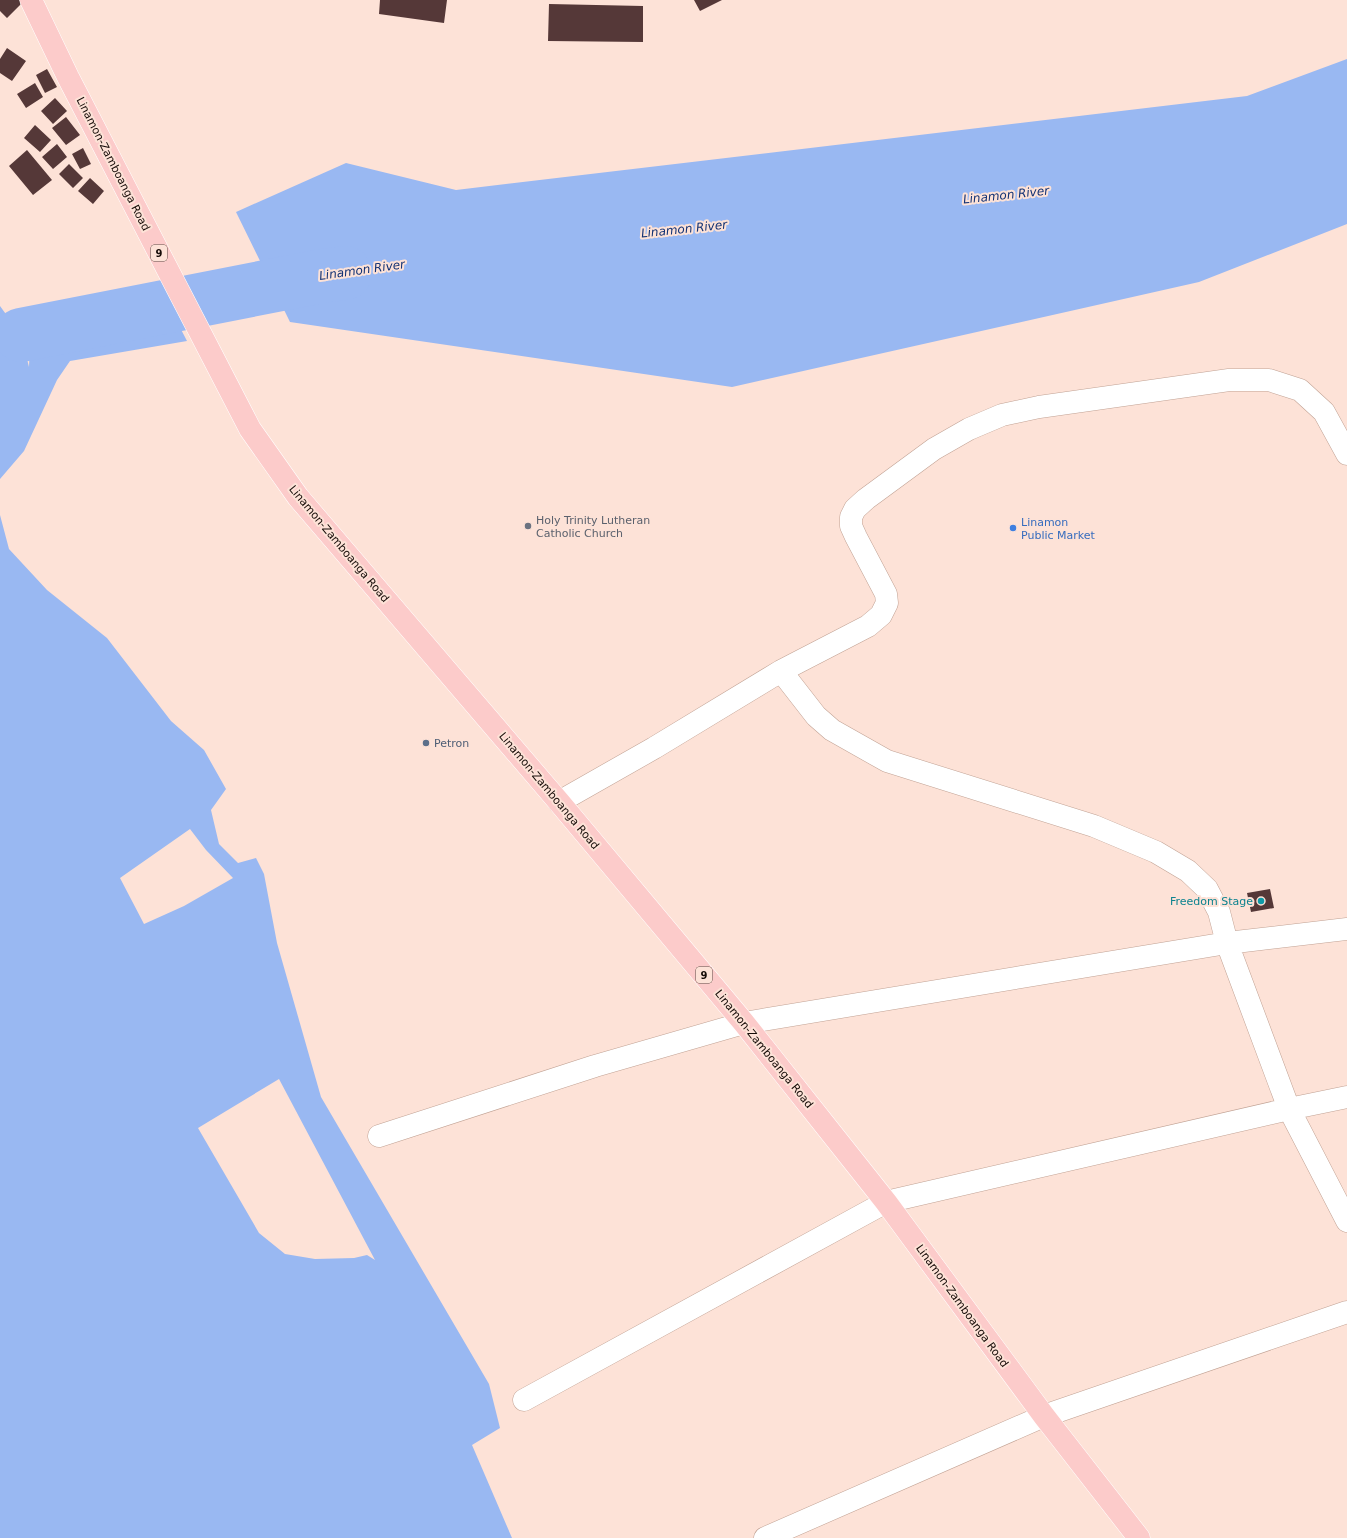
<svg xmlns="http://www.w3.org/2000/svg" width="1347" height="1538" font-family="'DejaVu Sans',sans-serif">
<rect width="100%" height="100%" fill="#fde2d7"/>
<path fill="#99b8f2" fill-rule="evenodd" d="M1347 59V224L1199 282 732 387 290 322 236 212 346 163 456 190 1247 96Z
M159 287 187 341 70 361 57 380 24 451 0 479V306L21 335 29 367 31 318Z
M0 515 9 549 47 590 107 638 171 721 204 750 226 789 211 810 219 844 238 863 256 858 264 874 277 943 321 1097 489 1384 500 1428 472 1445 512 1538H0ZM190 829 206 850 233 878 184 906 144 924 120 878ZM279 1079 375 1260 367 1255 354 1258 315 1259 285 1254 259 1233 198 1128Z"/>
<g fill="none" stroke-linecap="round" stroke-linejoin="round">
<path stroke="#99b8f2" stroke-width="54" d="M21 335 322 276 345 273"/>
</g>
<path fill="#553838" d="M0 0H19L22 3 7 18 0 11Z
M380 0H447L444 23 379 14Z
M694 0H722L700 11Z
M549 4 643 6V42L548 41Z
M7 48 26 61 12 81 0 73V59Z
M47 69 57 87 45 93 36 75Z
M35 83 43 97 26 108 17 94Z
M55 98 67 111 53 124 41 111Z
M66 117 80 135 66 145 52 128Z
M35 125 51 140 40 152 24 138Z
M57 144 67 157 53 169 42 157Z
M83 148 91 164 80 169 72 154Z
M27 150 52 180 33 195 9 166Z
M69 164 83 178 73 188 59 174Z
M90 178 104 191 93 204 78 191Z
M1270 889 1274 908 1251 912 1247 893Z"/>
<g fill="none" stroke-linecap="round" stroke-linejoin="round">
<defs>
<path id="minor" d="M781 671 816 716 832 730 887 761 1094 826 1156 852 1188 871 1207 889 1219 912 1227 943 1289 1109 1347 1221
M559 802 654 748 781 671 868 626 881 615 887 603 886 594 856 537 851 526V517L855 509 866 499 934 449 969 429 1002 415 1039 407 1229 380H1269L1300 390 1324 412 1347 454
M379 1136 595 1066 744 1023 1227 943 1347 929
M524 1400 886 1202 1289 1109 1347 1097
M765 1538 1044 1416"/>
<path id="secondary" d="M1044 1416 1347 1312"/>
<path id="trunk" d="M31 0 68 77 250 429 298 497 559 802 744 1023 886 1202 1044 1416 1139 1538"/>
</defs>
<use href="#minor" stroke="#c1a294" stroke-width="23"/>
<use href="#secondary" stroke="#c1a294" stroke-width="23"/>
<use href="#trunk" stroke="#fff" stroke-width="23"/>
<use href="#minor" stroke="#fff" stroke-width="22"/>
<use href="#secondary" stroke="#fff" stroke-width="22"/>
<use href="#trunk" stroke="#fccbca" stroke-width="22"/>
</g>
<circle fill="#6b7280" stroke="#fde2d7" stroke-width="1.5" cx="528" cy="526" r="4"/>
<circle fill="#3f7fe0" stroke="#fde2d7" stroke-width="1.5" cx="1013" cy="528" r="4"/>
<circle fill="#5c6f8a" stroke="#fde2d7" stroke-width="1.5" cx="426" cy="743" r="4"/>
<circle fill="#0f9aa8" stroke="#fde2d7" stroke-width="1.5" cx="1261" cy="901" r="4"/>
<g text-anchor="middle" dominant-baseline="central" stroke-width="4" stroke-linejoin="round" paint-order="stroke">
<g fill="#fde2d7" stroke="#5b4c45" stroke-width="1">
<rect x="151" y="245" width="16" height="16" rx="3"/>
<rect x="696" y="967" width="16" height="16" rx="3"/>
</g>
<g font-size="10" font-weight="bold" fill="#150b07">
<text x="159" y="253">9</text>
<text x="704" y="975">9</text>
</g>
<g font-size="11" fill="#150b07" stroke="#fde2d7">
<text transform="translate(113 164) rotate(63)">Linamon-Zamboanga Road</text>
<text transform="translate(339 544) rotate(50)">Linamon-Zamboanga Road</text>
<text transform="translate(549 791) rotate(50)">Linamon-Zamboanga Road</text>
<text transform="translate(764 1049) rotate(51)">Linamon-Zamboanga Road</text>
<text transform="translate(962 1306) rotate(54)">Linamon-Zamboanga Road</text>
</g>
<g font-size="11" fill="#5b616d" stroke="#fde2d7" text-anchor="start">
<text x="536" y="520">Holy Trinity Lutheran<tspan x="536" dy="13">Catholic Church</tspan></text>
</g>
<g font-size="11" fill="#366cbe" stroke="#fde2d7" text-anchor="start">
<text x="1021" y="522">Linamon<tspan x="1021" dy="13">Public Market</tspan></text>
</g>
<g font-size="11" fill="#4e5e75" stroke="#fde2d7" text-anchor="start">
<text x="434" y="743">Petron</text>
</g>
<g font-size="11" fill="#0d838f" stroke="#fde2d7" text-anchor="end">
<text x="1253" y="901">Freedom Stage</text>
</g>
<g font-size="12" font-style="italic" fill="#123173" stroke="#fde2d7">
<text transform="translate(1006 195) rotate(-6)">Linamon River</text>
<text transform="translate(684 229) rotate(-6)">Linamon River</text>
<text transform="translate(362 270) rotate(-8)">Linamon River</text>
</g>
</g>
</svg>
